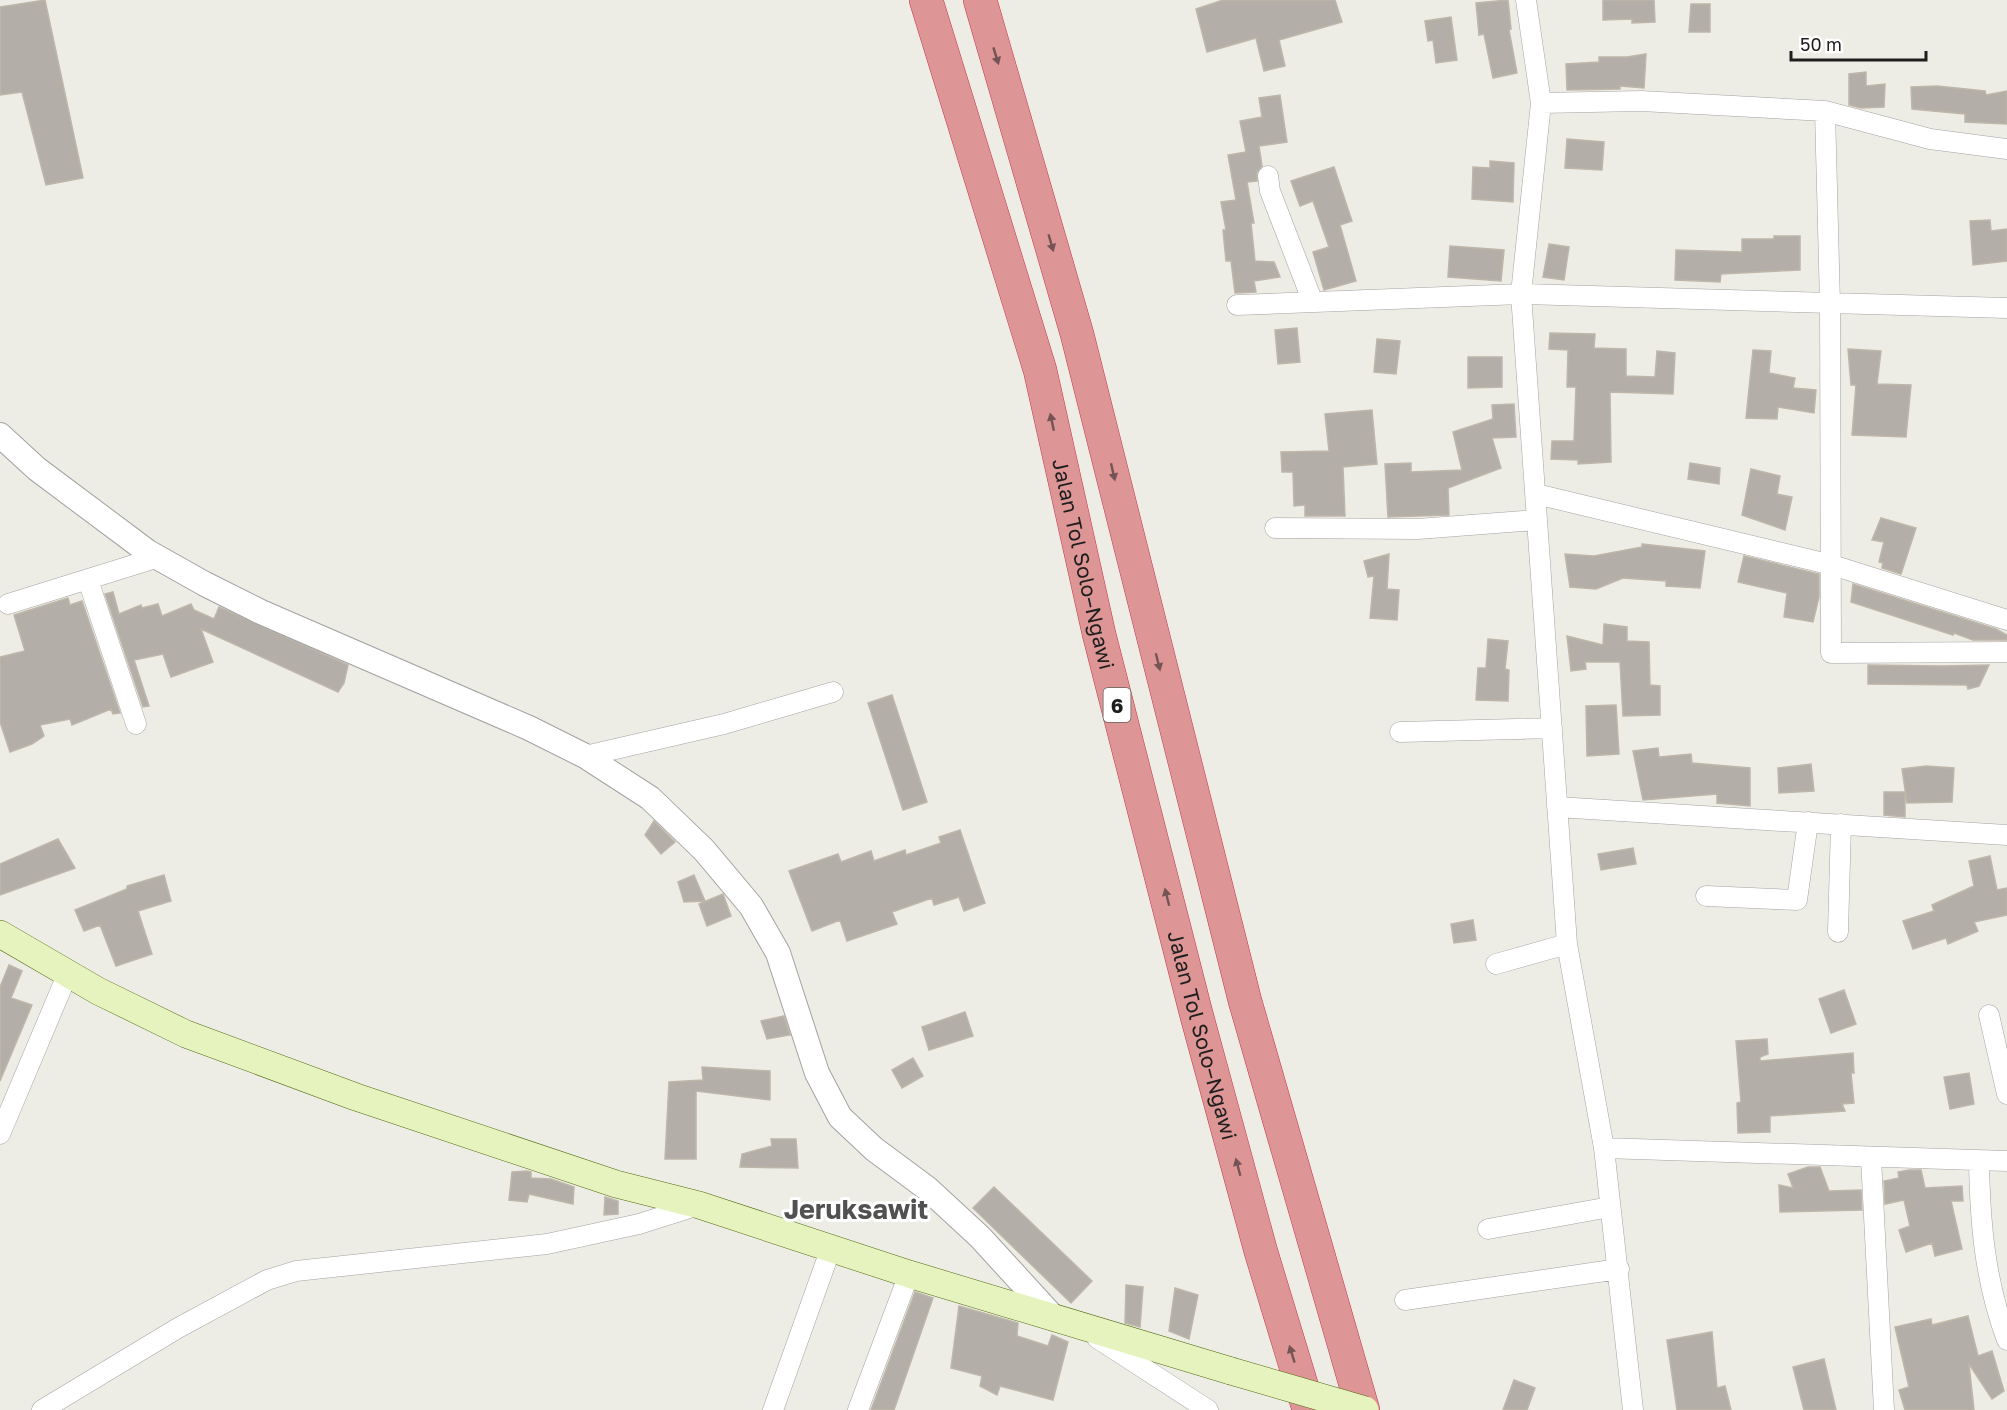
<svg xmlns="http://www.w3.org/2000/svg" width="2007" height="1410" font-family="'Golos Text',sans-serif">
<rect width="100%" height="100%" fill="#eeede5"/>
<path fill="#b3afa8" stroke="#beb6a9" stroke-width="1.5" d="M45 0 83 178 46 185 22 92 0 95V7Z
M1223 0H1335L1342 22 1279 40 1285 66 1264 71 1256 38 1207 52 1196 9Z
M1508 0 1511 29 1509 30 1517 73 1493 78 1484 34 1479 35 1476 3Z
M1603 0H1654L1655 22 1632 23V19L1603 20Z
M1691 4H1710V32H1689Z
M1451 17 1457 60 1436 63 1433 40 1428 41 1425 21Z
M1646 54 1644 88 1620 86V89L1567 90 1566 64 1599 62V57H1627Z
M1866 72V86L1885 84 1884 107 1861 108 1849 105V74Z
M1937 86 1985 91 1986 95 2007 91V124L1965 122V114L1912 109 1911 87Z
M1280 95 1287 142 1259 146 1262 166 1257 172V181L1247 182 1254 223H1251L1255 261 1274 262 1280 277 1254 281 1256 292 1235 293 1231 261H1226L1223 230H1226L1221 202 1236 200 1228 155 1246 152 1240 121 1262 117 1259 98Z
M1567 139 1604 142 1602 170 1565 168Z
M1490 161 1514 163 1513 202 1472 199 1473 167 1490 168Z
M1334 167 1352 221 1340 225 1356 281 1324 290 1313 252 1329 247 1313 201 1300 206 1291 181Z
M1990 220 1991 231 2007 229V261L1973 265 1970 221Z
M1774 236H1800V270L1721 274 1720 282 1675 280 1676 250 1742 252V239H1774Z
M1549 244 1569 247 1564 280 1543 277Z
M1450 246 1504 250 1501 281 1448 277Z
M1297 328 1300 362 1278 364 1275 330Z
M1550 333 1595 334 1594 348 1626 349V376L1655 377 1657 351 1675 353 1673 394 1610 392 1611 462 1578 464V460L1551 459 1552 441H1574L1576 387H1567L1568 350 1549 349Z
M1377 339 1400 341 1396 374 1374 372Z
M1848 349 1881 351 1877 384 1911 385 1906 437 1852 435 1856 385H1851Z
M1753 350 1771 351 1769 373 1795 378 1793 388 1816 390 1814 413 1778 407 1777 419 1746 418Z
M1468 357H1502V387L1468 388Z
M1514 404 1516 437 1492 438 1501 468 1448 488 1449 515 1388 517 1385 464 1411 463V472L1462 470 1453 432 1493 419 1492 405Z
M1372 410 1377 464 1343 467 1345 516H1305V505L1294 506 1293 472H1282L1281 452 1329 451 1325 414Z
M1690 463 1720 468 1719 484 1688 479Z
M1751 469 1780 476 1777 494 1792 497 1785 530 1742 515Z
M1881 518 1916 528 1901 574 1882 568 1883 563 1879 562 1884 542 1872 540Z
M1642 544 1705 551 1700 588 1666 586V581L1623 578 1596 589 1570 587 1565 554 1594 556 1642 547Z
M1389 554 1387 589 1399 590 1397 620 1370 618 1374 576 1368 577 1364 561Z
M1744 556 1819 574V597L1813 622 1784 617 1787 593 1738 582Z
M1853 584 1996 629 2007 635V640H1973L1954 633 1953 635 1851 602Z
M113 592 119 614 141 605 142 608 158 604 162 616 191 604 194 610 214 619 219 607 348 665 344 683 338 692 201 629 213 662 171 677 163 654 134 660 149 706 143 707 105 594Z
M68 598 70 605 82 601 120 713 113 714 111 709 72 725 70 719 40 725 44 736 32 744 10 752 0 722V657L25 651 14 615Z
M1604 624 1627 627V641L1649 642 1650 685 1660 686V715L1623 716 1620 662H1585L1586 669 1571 671 1567 636 1603 645Z
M1488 639 1508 641 1505 669 1509 670 1508 701 1476 700 1478 668H1486Z
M1868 665 1943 666 1989 665 1979 686 1968 689 1967 685 1868 684Z
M892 695 927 802 903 810 868 703Z
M1616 705 1619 754 1587 756 1586 706Z
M1658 748 1659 757 1691 754 1692 763 1750 768V806L1717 803V794L1643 800 1633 751Z
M1811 764 1814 791 1779 793 1778 768Z
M1926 766 1954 768 1952 802 1907 803 1902 769Z
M1884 792H1905V817L1884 815Z
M654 821 675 842 661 854 645 835Z
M960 830 985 903 964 911 959 897 934 905 932 898 892 912 897 924 847 941 840 920 812 931 789 871 838 854 841 862 871 851 874 861 905 850 906 855 941 843 939 837Z
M58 839 75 868 0 895V864Z
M1633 848 1636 864 1601 870 1598 854Z
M1990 856 1997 890 2007 888V915L1974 922 1978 931 1948 944 1946 938 1913 949 1903 921 1934 911 1932 905 1974 886 1969 861Z
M164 875 171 901 138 911 152 954 116 966 100 925 84 931 75 910 127 889V886Z
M694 875 705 901 684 902 678 882Z
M723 894 731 916 707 926 699 904Z
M1473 920 1476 940 1454 943 1451 924Z
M9 965 22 971 11 998 32 1005 0 1081V987Z
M1844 990 1856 1024 1831 1033 1819 999Z
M965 1012 973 1036 929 1050 922 1027Z
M784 1016 790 1035 767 1039 761 1021Z
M1767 1039 1768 1054 1760 1057V1061L1853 1053 1854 1073H1851L1854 1103 1842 1104 1845 1111 1770 1116V1132L1738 1133 1737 1103 1741 1102 1736 1041Z
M913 1058 923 1076 902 1088 892 1070Z
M702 1067 770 1071V1100L696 1091V1159H665L669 1082 703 1080Z
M1969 1073 1974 1104 1950 1109 1944 1077Z
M771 1139H796L798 1168 740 1167 742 1154 772 1146Z
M1808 1167H1820L1829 1191 1861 1190 1862 1210 1780 1212 1779 1185 1793 1188 1788 1174Z
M1909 1170H1921L1925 1188 1962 1186 1963 1201H1951L1962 1249 1935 1256 1932 1243 1906 1252 1899 1230 1910 1226 1904 1200 1885 1204 1884 1181 1899 1178 1898 1172Z
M527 1171 531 1172V1178L551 1179 574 1187 573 1204 529 1194 527 1202 509 1200 512 1172Z
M994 1187 1092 1281 1071 1303 973 1208Z
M605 1197 618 1201V1214L604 1215Z
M1126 1285 1143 1287 1140 1327 1125 1323Z
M1175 1288 1198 1295 1189 1339 1169 1331Z
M915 1292 933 1298 894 1410H871Z
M959 1306 1018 1323 1017 1336 1048 1346 1052 1335 1068 1342 1053 1400 1000 1386 997 1395 980 1386 982 1376 951 1368Z
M1968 1316 1978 1356 1992 1351 2004 1391 1992 1399 1969 1364 1974 1410H1905L1899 1390 1909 1387 1895 1327 1931 1319 1932 1325Z
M1712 1332 1717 1388 1725 1386 1731 1410H1677L1667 1340Z
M1824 1359 1836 1410H1804L1793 1367Z
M1514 1380 1535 1388 1527 1410H1503Z"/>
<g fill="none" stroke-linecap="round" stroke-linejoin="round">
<defs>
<path id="minor" d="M1526 0 1541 103 1521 294 1567 944 1604 1148 1633 1410
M1541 103 1641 101 1825 111 1930 139 2007 149
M1825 111 1830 304 1831 653 2007 652
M1268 176 1270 191 1312 300
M1237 305 1521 294 2007 308
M1536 494 1832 565 2007 620
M1275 528 1418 529 1537 520
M88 580 136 724
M8 604 159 557
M1400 732 1552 728
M585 756 724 724 833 692
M1557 807 2007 835
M1706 896 1797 900 1808 822
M1838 932 1841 824
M1496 964 1567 944
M1989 1015 2007 1094
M0 1134 68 973
M1604 1148 2007 1161
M1871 1158 1884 1410
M1979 1161C1980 1224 1985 1281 2007 1340
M1488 1229 1610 1207
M1405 1300 1619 1269
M1097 1338 1208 1410
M42 1410 178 1328 267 1280 296 1271 547 1244 639 1224 699 1205
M773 1410 831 1248
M858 1410 909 1274"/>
<path id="tertiary" d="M0 435 37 469 148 552 205 584 261 612 529 728 585 756 650 798 704 850 751 906 778 953 817 1073 840 1117 874 1149 928 1189 980 1237 1055 1319"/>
<path id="secondary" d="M0 934 98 991 186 1034 356 1097 616 1184 699 1205 909 1274 1231 1371"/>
<g id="motorway">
<path id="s1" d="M926 0 1040 370 1099 634 1196 1013 1261 1252 1309 1410"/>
<path d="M980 0 1077 334 1245 1001 1363 1410"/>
</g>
</defs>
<use href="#minor" stroke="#a2a2a2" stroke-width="21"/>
<use href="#tertiary" stroke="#a2a2a2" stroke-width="26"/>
<use href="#secondary" stroke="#506a10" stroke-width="28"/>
<use href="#motorway" stroke="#c8374e" stroke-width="34"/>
<use href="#minor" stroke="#fff" stroke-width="20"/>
<use href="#tertiary" stroke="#fff" stroke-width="24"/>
<use href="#secondary" stroke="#e7f3bf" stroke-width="27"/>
<use href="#motorway" stroke="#dd9595" stroke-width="33"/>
<defs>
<path id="secondary-bridge" d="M1231 1371 1365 1410"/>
</defs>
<use href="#secondary-bridge" stroke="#506a10" stroke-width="28" stroke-linecap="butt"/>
<use href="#secondary-bridge" stroke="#e7f3bf" stroke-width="27"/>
</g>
<defs><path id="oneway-solid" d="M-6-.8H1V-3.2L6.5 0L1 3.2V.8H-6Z" transform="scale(1.5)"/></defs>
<g fill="#745454">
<use href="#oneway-solid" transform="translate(996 56) rotate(73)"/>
<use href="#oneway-solid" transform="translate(1051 243) rotate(74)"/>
<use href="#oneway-solid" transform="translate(1052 422) rotate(-102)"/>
<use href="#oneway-solid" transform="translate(1113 472) rotate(77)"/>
<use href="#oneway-solid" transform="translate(1158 662) rotate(76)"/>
<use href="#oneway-solid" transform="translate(1167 897) rotate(-104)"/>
<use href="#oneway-solid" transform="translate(1238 1167) rotate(-105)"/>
<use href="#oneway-solid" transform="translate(1292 1354) rotate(-107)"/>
</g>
<g text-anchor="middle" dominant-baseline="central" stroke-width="6" stroke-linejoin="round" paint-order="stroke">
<rect fill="#fff" stroke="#626262" stroke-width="1.5" x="1103.5" y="688" width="27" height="34" rx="4.5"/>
<g font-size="20" font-weight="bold" fill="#1e1e1e">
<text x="1117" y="705">6</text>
</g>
<g font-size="21" fill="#1e1e1e" stroke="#fff">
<text stroke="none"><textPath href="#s1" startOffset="586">Jalan Tol Solo–Ngawi</textPath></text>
<text stroke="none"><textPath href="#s1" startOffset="1072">Jalan Tol Solo–Ngawi</textPath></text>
</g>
<g font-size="27" font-weight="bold" fill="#515151" stroke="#fff">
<text x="856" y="1209">Jeruksawit</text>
</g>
</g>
<path d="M1791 51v9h135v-9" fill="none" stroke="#1e1e1e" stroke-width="3"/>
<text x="1800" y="51" font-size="18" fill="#1e1e1e" stroke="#ffffff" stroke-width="4.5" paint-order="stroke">50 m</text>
</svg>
